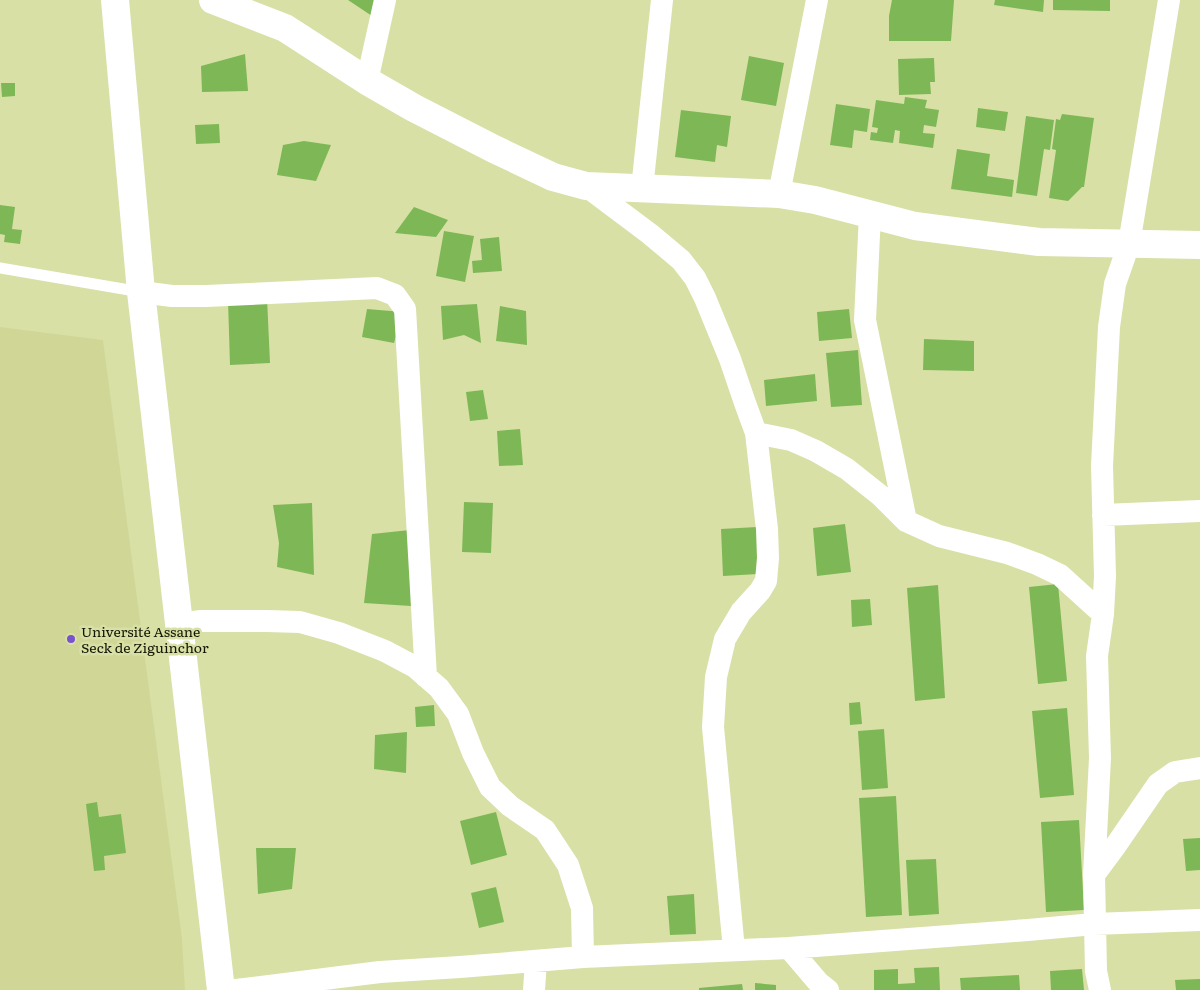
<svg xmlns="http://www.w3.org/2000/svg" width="1200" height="990" font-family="Literata,serif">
<rect width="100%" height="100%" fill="#d8e0a6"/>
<path fill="#d0d796" d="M0 327 103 340 182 938 185 990H0Z"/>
<path fill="#7eb756" d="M348 0H379L375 18Z
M892 0H954L951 41H889V16Z
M995 0H1044L1043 12 994 5Z
M1053 0H1110V11L1053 10Z
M245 54 248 91 202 92 201 66Z
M749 56 784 63 776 106 741 100Z
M934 58 935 82H930L931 94 899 95 898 59Z
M1 83H15V96L2 97Z
M905 97 927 100 925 108 939 110 936 127 924 125 923 133 935 134 933 148 899 143 900 131 895 130 893 143 870 140 871 132 877 133 878 128 872 127 876 100 904 104Z
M836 104 870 109 867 132 854 130 852 148 830 145Z
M978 108 1008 112 1005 131 976 127Z
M681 110 731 116 727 147 717 145 715 162 675 157Z
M1062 114 1094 118 1084 187H1082L1068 201 1049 198 1056 150 1052 149 1056 119 1060 120Z
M1026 116 1054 120 1050 150 1044 149 1037 196 1016 193Z
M219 124 220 143 196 144 195 125Z
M304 141 331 145 316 181 277 175 283 145Z
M957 149 990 154 987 176 1014 180 1012 197 951 189Z
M0 205 15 207 12 229 22 230 20 244 4 242 5 235 0 234Z
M414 207 448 220 436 237 395 233Z
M444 231 474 236 465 282 436 276Z
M499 237 502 271 473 273 472 261 482 260 480 239Z
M267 298 270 363 230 365 228 300Z
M477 304 481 343 464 335 443 340 441 306Z
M500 306 526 311 527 345 496 341Z
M367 309 403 312 394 343 362 337Z
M849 309 852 338 819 341 817 312Z
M924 339 974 341V371L923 370Z
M858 350 862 405 831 407 826 353Z
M815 374 817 401 766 406 764 380Z
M483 390 488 419 470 421 466 392Z
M520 429 523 465 499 466 497 431Z
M464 502 493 503 491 553 462 552Z
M312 503 314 575 277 567 279 543 273 505Z
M845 524 851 572 817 576 813 528Z
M757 527 758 574 723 576 721 529Z
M410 530 411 606 364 603 372 534Z
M1058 584 1067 681 1038 684 1029 587Z
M938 585 945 698 915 701 907 588Z
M870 599 872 625 852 627 851 600Z
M860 702 862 724 850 725 849 703Z
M434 705 435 726 416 727 415 707Z
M1067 708 1074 795 1040 798 1032 711Z
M884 729 888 788 862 790 858 731Z
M407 732 406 773 374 769 375 735Z
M896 796 902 915 866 917 859 798Z
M97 802 99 817 121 814 126 853 104 856 105 870 94 871 86 804Z
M496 812 507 855 471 865 460 821Z
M1079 820 1084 910 1046 912 1041 822Z
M1200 838V870L1186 871 1183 839Z
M256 848H296L292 889 258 894Z
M936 859 939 914 909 916 906 860Z
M496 887 504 922 479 928 471 893Z
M694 894 696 934 670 935 667 896Z
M939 967 940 990H874V970L898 969V984L915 983 914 968Z
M1082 969 1084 990H1051L1050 971Z
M1019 975 1020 990H961L960 978Z
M1200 979V990H1176L1175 980Z
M755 983 776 985V990H755Z
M742 984 743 990H699V988Z"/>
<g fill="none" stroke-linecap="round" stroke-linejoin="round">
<path stroke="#fff" stroke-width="11" d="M0 268 141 292"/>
<path stroke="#fff" stroke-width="22" d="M367 81 385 0
M586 186 650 234 681 260 695 278 705 298 730 359 745 403 756 433 767 529 768 558 766 581 760 591 741 612 725 639 716 677 713 727 734 950
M642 189 662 0
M779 194 817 0
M870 214 865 320 906 521
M141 292 172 296H206L377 288 395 295 405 309 426 677
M756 433 791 440 816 451 847 469 881 496 906 521 939 536 1007 553 1037 564 1060 575 1103 614
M1103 515 1200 511
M179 624 201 621H267L300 622 339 633 385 651 415 667 439 688 458 714 473 753 490 787 510 806 545 830 568 865 582 908 583 957
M1094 875 1114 848 1158 784 1175 772 1200 768
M789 948 1028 930 1094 924 1200 920
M236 990 380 972 460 967 583 957 789 948 818 982 828 990
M534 990 536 961
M1100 990 1096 971 1094 875 1100 758 1097 656 1103 614 1105 576 1102 466 1109 327 1115 284 1129 244 1169 0"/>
<path stroke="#fff" stroke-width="28" d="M115 0 141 292 221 990
M213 0 285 28 367 81 414 108 494 149 553 177 586 186 779 194 815 200 915 226 1039 242 1200 245"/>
</g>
<circle fill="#7953cd" stroke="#d8e0a6" stroke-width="2" cx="71" cy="639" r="5"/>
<g text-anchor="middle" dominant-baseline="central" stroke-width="5" stroke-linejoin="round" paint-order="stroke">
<g font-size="14" fill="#141502" stroke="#d8e0a6" text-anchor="start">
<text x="81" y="631">Université Assane<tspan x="81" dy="16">Seck de Ziguinchor</tspan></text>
</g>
</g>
</svg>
